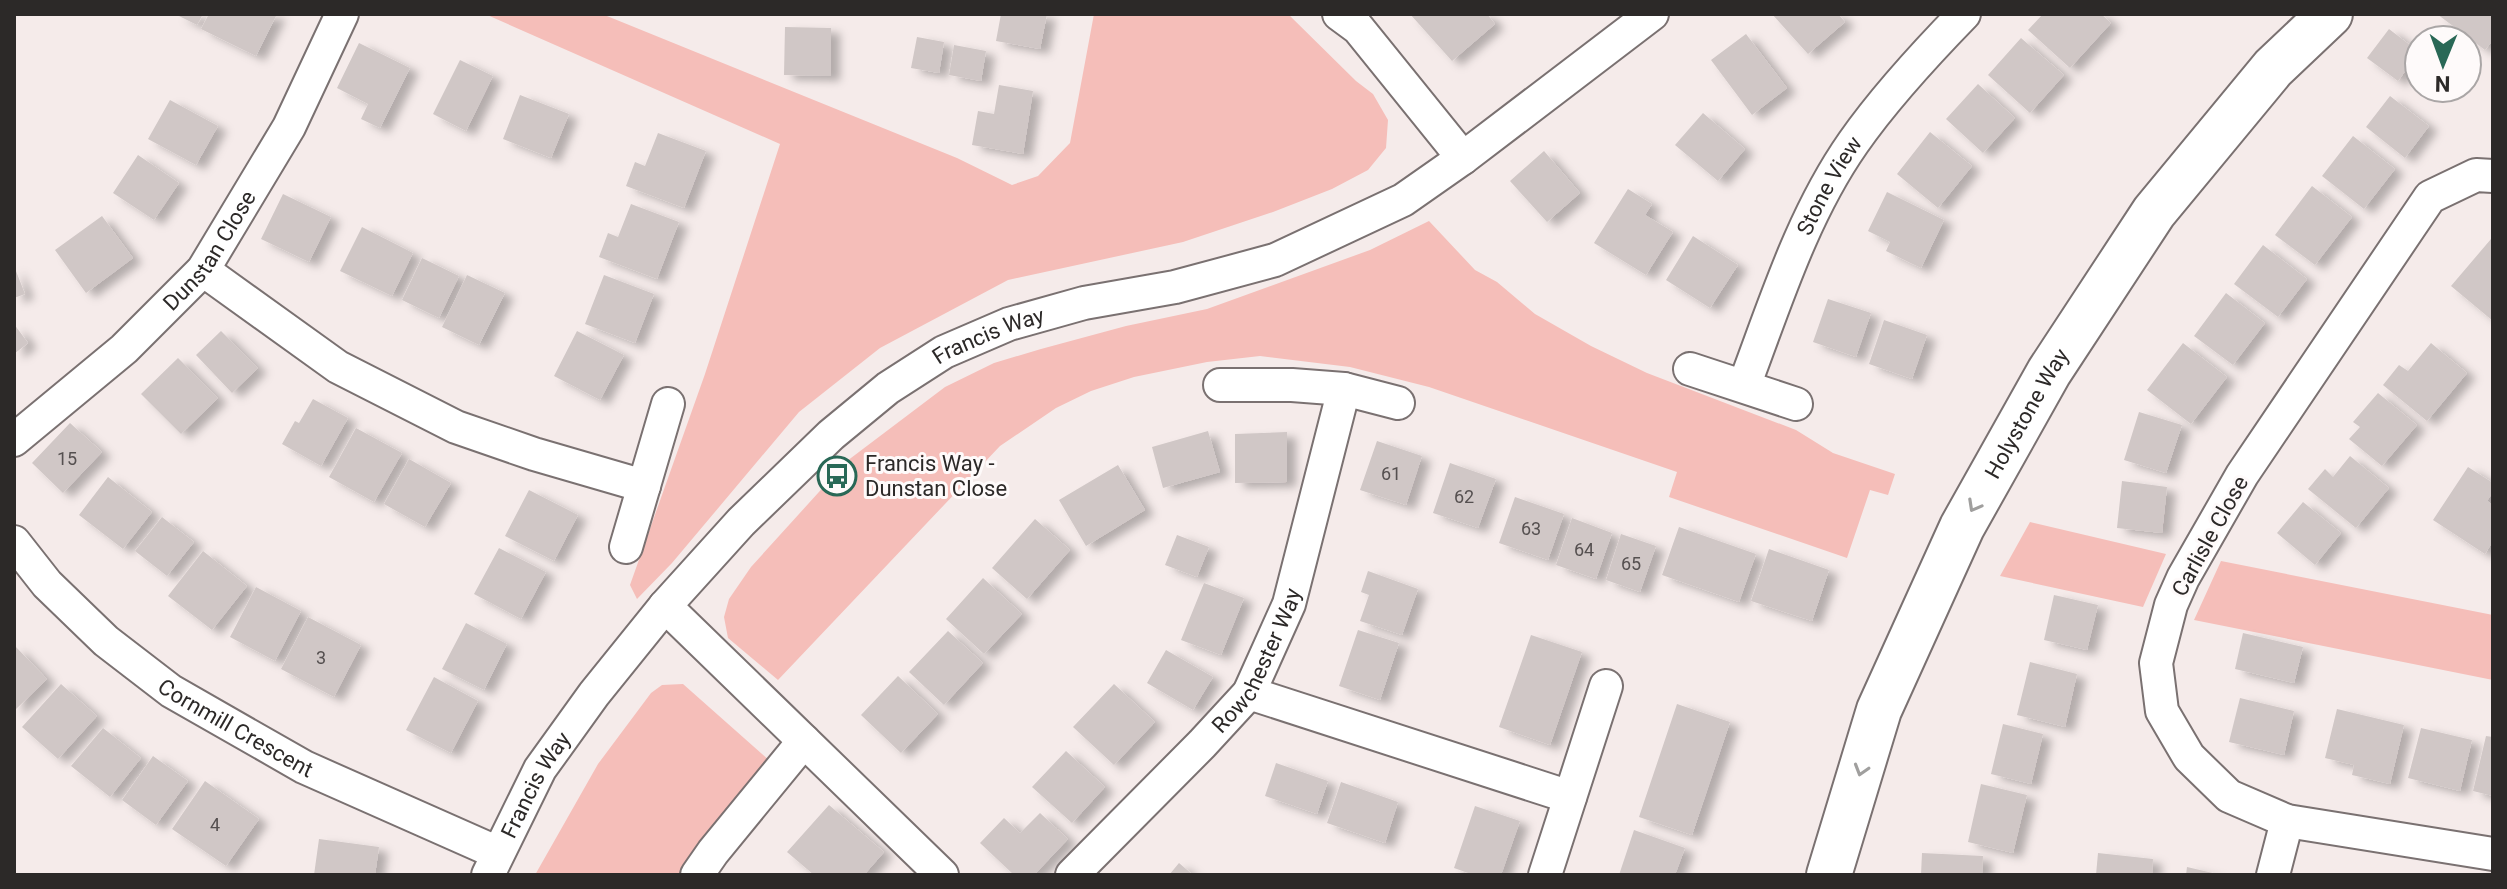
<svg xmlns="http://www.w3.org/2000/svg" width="2507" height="889" font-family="Roboto,sans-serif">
<defs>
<filter id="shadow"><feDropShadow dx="9" dy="5" stdDeviation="4" flood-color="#0004"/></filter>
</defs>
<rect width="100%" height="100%" fill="#f5ebea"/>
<path fill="#f5beb9" d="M485 14H602L957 158 1012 185 1038 176 1070 143 1094 14H1288L1356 81 1373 94 1388 120 1386 148 1368 170 1332 189 1273 212 1183 242 1008 280 880 348 799 412 672 563 637 599 630 585 705 374 780 144Z
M1429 221 1475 270 1497 282 1535 314 1591 346 1647 373 1796 430 1833 453 1895 474 1888 495 1870 490 1847 558 1669 497 1677 472 1429 387 1350 367 1260 356 1207 362 1134 377 1091 391 1056 408 1000 446 778 680 728 638 724 617 729 599 751 567 847 461 945 387 994 363 1041 349 1126 326 1207 309 1370 250Z
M2030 522 2166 554 2143 607 2000 576Z
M2221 561 2493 615V680L2194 620Z
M683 684 770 761 685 875H535L598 764 651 693 662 685Z"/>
<path fill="#d0c7c6" filter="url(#shadow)" d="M175 14H203L197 25Z
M209 14H277L256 56 201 29Z
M1001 14H1047L1040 49 996 41Z
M1410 14H1487L1495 24 1452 61Z
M1772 14H1838L1845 22 1808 54Z
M2043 14H2101L2111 23 2070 68 2028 30Z
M2437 14H2493V40L2485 50Z
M785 27 831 28V76L784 75Z
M2389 29 2419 52 2398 81 2367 58Z
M1746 34 1787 88 1752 115 1711 60Z
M917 37 944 42 939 73 911 68Z
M2021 38 2064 75 2030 113 1988 75Z
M359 43 410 68 380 128 361 119 368 104 337 88Z
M954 45 986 51 981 81 949 75Z
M460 60 493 76 466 131 433 114Z
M1978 84 2015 118 1983 153 1946 119Z
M999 85 1033 91 1023 154 972 145 978 111 994 114Z
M520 95 569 114 551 158 503 139Z
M2390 96 2429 126 2405 158 2366 127Z
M170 100 218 126 196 165 148 139Z
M1703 113 1745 149 1718 181 1675 145Z
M1930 132 1972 166 1938 208 1897 174Z
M658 133 706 151 684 208 626 186 635 162 645 166Z
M2353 136 2395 169 2364 209 2322 176Z
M1544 151 1580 193 1547 222 1510 181Z
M138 155 179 183 154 220 113 193Z
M2312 186 2352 217 2315 265 2275 235Z
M1628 189 1652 204 1645 215 1673 232 1646 275 1594 243Z
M1887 192 1944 220 1921 268 1886 251 1890 242 1868 231Z
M283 194 331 217 309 262 261 239Z
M631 204 679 222 657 279 599 257 608 233 618 237Z
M102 216 133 258 86 293 55 250Z
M362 227 413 253 392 296 340 271Z
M1693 236 1738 265 1710 308 1666 280Z
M2491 239 2493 241V321L2451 286Z
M2263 245 2307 279 2278 317 2234 284Z
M422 258 459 276 439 318 402 300Z
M14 266 25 294 14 298Z
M467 275 505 293 479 345 442 327Z
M604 275 654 294 635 343 585 324Z
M2226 293 2265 323 2233 365 2194 336Z
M1828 299 1871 313 1856 357 1813 342Z
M1884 320 1927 335 1912 379 1869 364Z
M14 324 28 343 14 354Z
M221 331 258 368 232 393 196 355Z
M577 331 624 355 600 400 554 376Z
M2183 343 2227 377 2191 424 2147 390Z
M2431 343 2467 373 2427 421 2383 385 2399 365 2408 371Z
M178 358 218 398 181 434 141 394Z
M2378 393 2417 425 2382 466 2349 439 2360 427 2353 422Z
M313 399 348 418 321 466 282 444 295 421 299 423Z
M2139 412 2182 425 2166 473 2124 460Z
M70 423 102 452 63 493 32 463Z
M356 428 402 453 374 502 329 477Z
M1208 431 1220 472 1163 488 1152 447Z
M1287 432V482L1235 483V434Z
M1377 441 1422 456 1406 505 1360 490Z
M2350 456 2389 488 2356 528 2308 489 2325 469 2333 477Z
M409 459 451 483 425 527 384 504Z
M1450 463 1496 479 1478 528 1433 513Z
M1118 465 1145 510 1086 546 1059 500Z
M2468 467 2493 483V492L2487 501 2493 505V541L2485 554 2433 520Z
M108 477 152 512 123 549 79 515Z
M2122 481 2167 487 2162 533 2117 528Z
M529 490 578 515 554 561 505 536Z
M1515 497 1564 514 1548 560 1499 543Z
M2303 502 2341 533 2315 565 2277 533Z
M162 517 194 542 167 576 135 551Z
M1572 518 1612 533 1596 579 1556 565Z
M1035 519 1070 550 1027 599 992 568Z
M1679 527 1756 554 1739 602 1662 575Z
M1621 534 1656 546 1640 592 1606 580Z
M1177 535 1209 547 1197 577 1165 565Z
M499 548 546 572 521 619 474 594Z
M1769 549 1829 570 1812 621 1751 601Z
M203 551 247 586 212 630 168 596Z
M1368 571 1418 589 1402 635 1360 621 1369 595 1361 592Z
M983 578 1022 614 984 654 946 619Z
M1204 583 1244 598 1221 655 1181 640Z
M256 587 301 611 275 661 230 637Z
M2054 595 2098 605 2087 650 2044 640Z
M308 617 361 645 334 697 281 669Z
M466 623 507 644 484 690 442 669Z
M1358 630 1399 643 1380 700 1339 686Z
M948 631 983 663 944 705 909 672Z
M2243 633 2303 647 2294 683 2235 669Z
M1531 635 1582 652 1550 745 1499 727Z
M14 645 47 679 14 711Z
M1166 650 1213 677 1193 710 1147 683Z
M2030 662 2077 674 2065 727 2017 715Z
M898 676 938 714 901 753 861 715Z
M434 677 478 701 451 753 406 730Z
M61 684 97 716 58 759 22 727Z
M1114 684 1155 722 1114 765 1073 727Z
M2240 698 2294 711 2284 755 2229 742Z
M1677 704 1730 722 1692 835 1639 817Z
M2337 709 2404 725 2390 784 2352 775 2354 765 2325 758Z
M2003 724 2043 734 2031 784 1991 774Z
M103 728 141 758 110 797 71 766Z
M2421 728 2472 740 2460 791 2408 778Z
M2486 736 2493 737V796L2473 791Z
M1066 751 1105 787 1072 823 1032 787Z
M153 756 188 781 156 825 122 800Z
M1276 763 1328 781 1317 814 1265 796Z
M205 781 259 819 226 866 172 829Z
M1341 782 1398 802 1385 843 1327 823Z
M1981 784 2027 795 2013 853 1968 842Z
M829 805 884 852 864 875H814L787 852Z
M1475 806 1520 821 1501 875H1474L1454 868Z
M1040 813 1068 839 1034 875H1014L980 843 1004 818 1020 833Z
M1634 830 1685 848 1675 875H1619Z
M319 839 379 847 375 875H314Z
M1922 853 1983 856 1982 875H1921Z
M2098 853 2153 859 2152 875H2096Z
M1179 863 1193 875H1169Z
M2187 867 2217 874V875H2186Z"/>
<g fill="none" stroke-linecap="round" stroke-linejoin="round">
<defs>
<g id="street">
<path d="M1339 14 1358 28 1463 158"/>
<path d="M2493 176 2476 175 2430 197 2242 475 2183 578 2171 605 2156 663 2162 711 2189 757 2229 796 2287 821 2493 854"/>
<path d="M203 270 338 367 456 427 534 454 644 486"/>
<path d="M1690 369 1796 404"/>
<path d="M1220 385H1292L1344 389 1398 403"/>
<path id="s1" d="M1744 386C1775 304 1802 216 1853 143 1885 97 1925 54 1964 14"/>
<path id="s2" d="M14 440 124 349 203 270 289 127 342 14"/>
<path id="s3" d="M14 542 47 584 106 641 171 691 304 767 498 853"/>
<path d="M626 547 668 404"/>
<path d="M665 606 942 875"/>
<path d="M1249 693 1570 797"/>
<path id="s4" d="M488 875 540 769 594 694 665 606 741 522 831 435 888 388 944 352 1009 324 1084 303 1175 287 1275 260 1403 200 1463 158 1652 14"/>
<path d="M697 875 713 852 804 741"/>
<path id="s5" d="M1072 875 1202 744 1249 693 1289 604 1344 389"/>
<path d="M1545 875 1606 686"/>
<path d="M2273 875 2287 821"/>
</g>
<g id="primary">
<path id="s6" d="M1829 875 1879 710 1962 527 2049 372 2154 212 2273 68 2330 14"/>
</g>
</defs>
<use href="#street" stroke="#7a7171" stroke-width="36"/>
<use href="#primary" stroke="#7a7171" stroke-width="48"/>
<use href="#street" stroke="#fff" stroke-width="32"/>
<use href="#primary" stroke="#fff" stroke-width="44"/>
</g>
<defs><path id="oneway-chevron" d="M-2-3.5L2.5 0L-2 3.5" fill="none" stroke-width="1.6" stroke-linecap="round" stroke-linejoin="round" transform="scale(2)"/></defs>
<g stroke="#a09f9e">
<use href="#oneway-chevron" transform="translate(1974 506) rotate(119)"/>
<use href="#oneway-chevron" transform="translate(1861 770) rotate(107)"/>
</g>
<defs>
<symbol id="bus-ring" viewBox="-11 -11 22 22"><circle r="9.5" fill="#fefafa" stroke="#296856" stroke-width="1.5"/><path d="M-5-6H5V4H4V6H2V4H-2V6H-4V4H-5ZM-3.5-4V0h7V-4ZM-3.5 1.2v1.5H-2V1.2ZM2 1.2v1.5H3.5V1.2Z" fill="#296856"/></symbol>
</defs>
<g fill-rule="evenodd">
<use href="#bus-ring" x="815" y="454" width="44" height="44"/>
</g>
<g text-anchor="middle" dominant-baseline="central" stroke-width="6" stroke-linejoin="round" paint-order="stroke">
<g font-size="18" fill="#555050">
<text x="67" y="458">15</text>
<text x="1391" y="473">61</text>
<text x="1464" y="496">62</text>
<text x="1531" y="528">63</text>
<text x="1584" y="549">64</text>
<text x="1631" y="563">65</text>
<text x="321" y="657">3</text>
<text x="215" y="824">4</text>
</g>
<g font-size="22" fill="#2c2928" stroke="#fefafa">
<text stroke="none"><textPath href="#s1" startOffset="218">Stone View</textPath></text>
<text stroke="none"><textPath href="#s2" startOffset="274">Dunstan Close</textPath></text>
<text stroke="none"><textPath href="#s4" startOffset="750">Francis Way</textPath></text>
<text stroke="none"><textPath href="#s6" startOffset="504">Holystone Way</textPath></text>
<text transform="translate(2210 536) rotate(-61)">Carlisle Close</text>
<text stroke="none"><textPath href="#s5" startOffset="286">Rowchester Way</textPath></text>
<text stroke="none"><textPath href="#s3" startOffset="292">Cornmill Crescent</textPath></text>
<text stroke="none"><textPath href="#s4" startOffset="102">Francis Way</textPath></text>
</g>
<g font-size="22" fill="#2c2928" stroke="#fefafa" text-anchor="start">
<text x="865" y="463">Francis Way -<tspan x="865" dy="25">Dunstan Close</tspan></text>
</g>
</g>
<rect width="2507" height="889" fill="none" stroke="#2c2928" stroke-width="32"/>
<g transform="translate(2443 64) rotate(181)"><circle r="38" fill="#fefafa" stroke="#aaa6a6" stroke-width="2"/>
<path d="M0-6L14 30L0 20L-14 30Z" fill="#296856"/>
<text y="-12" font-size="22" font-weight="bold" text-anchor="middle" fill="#2c2928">N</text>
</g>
</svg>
